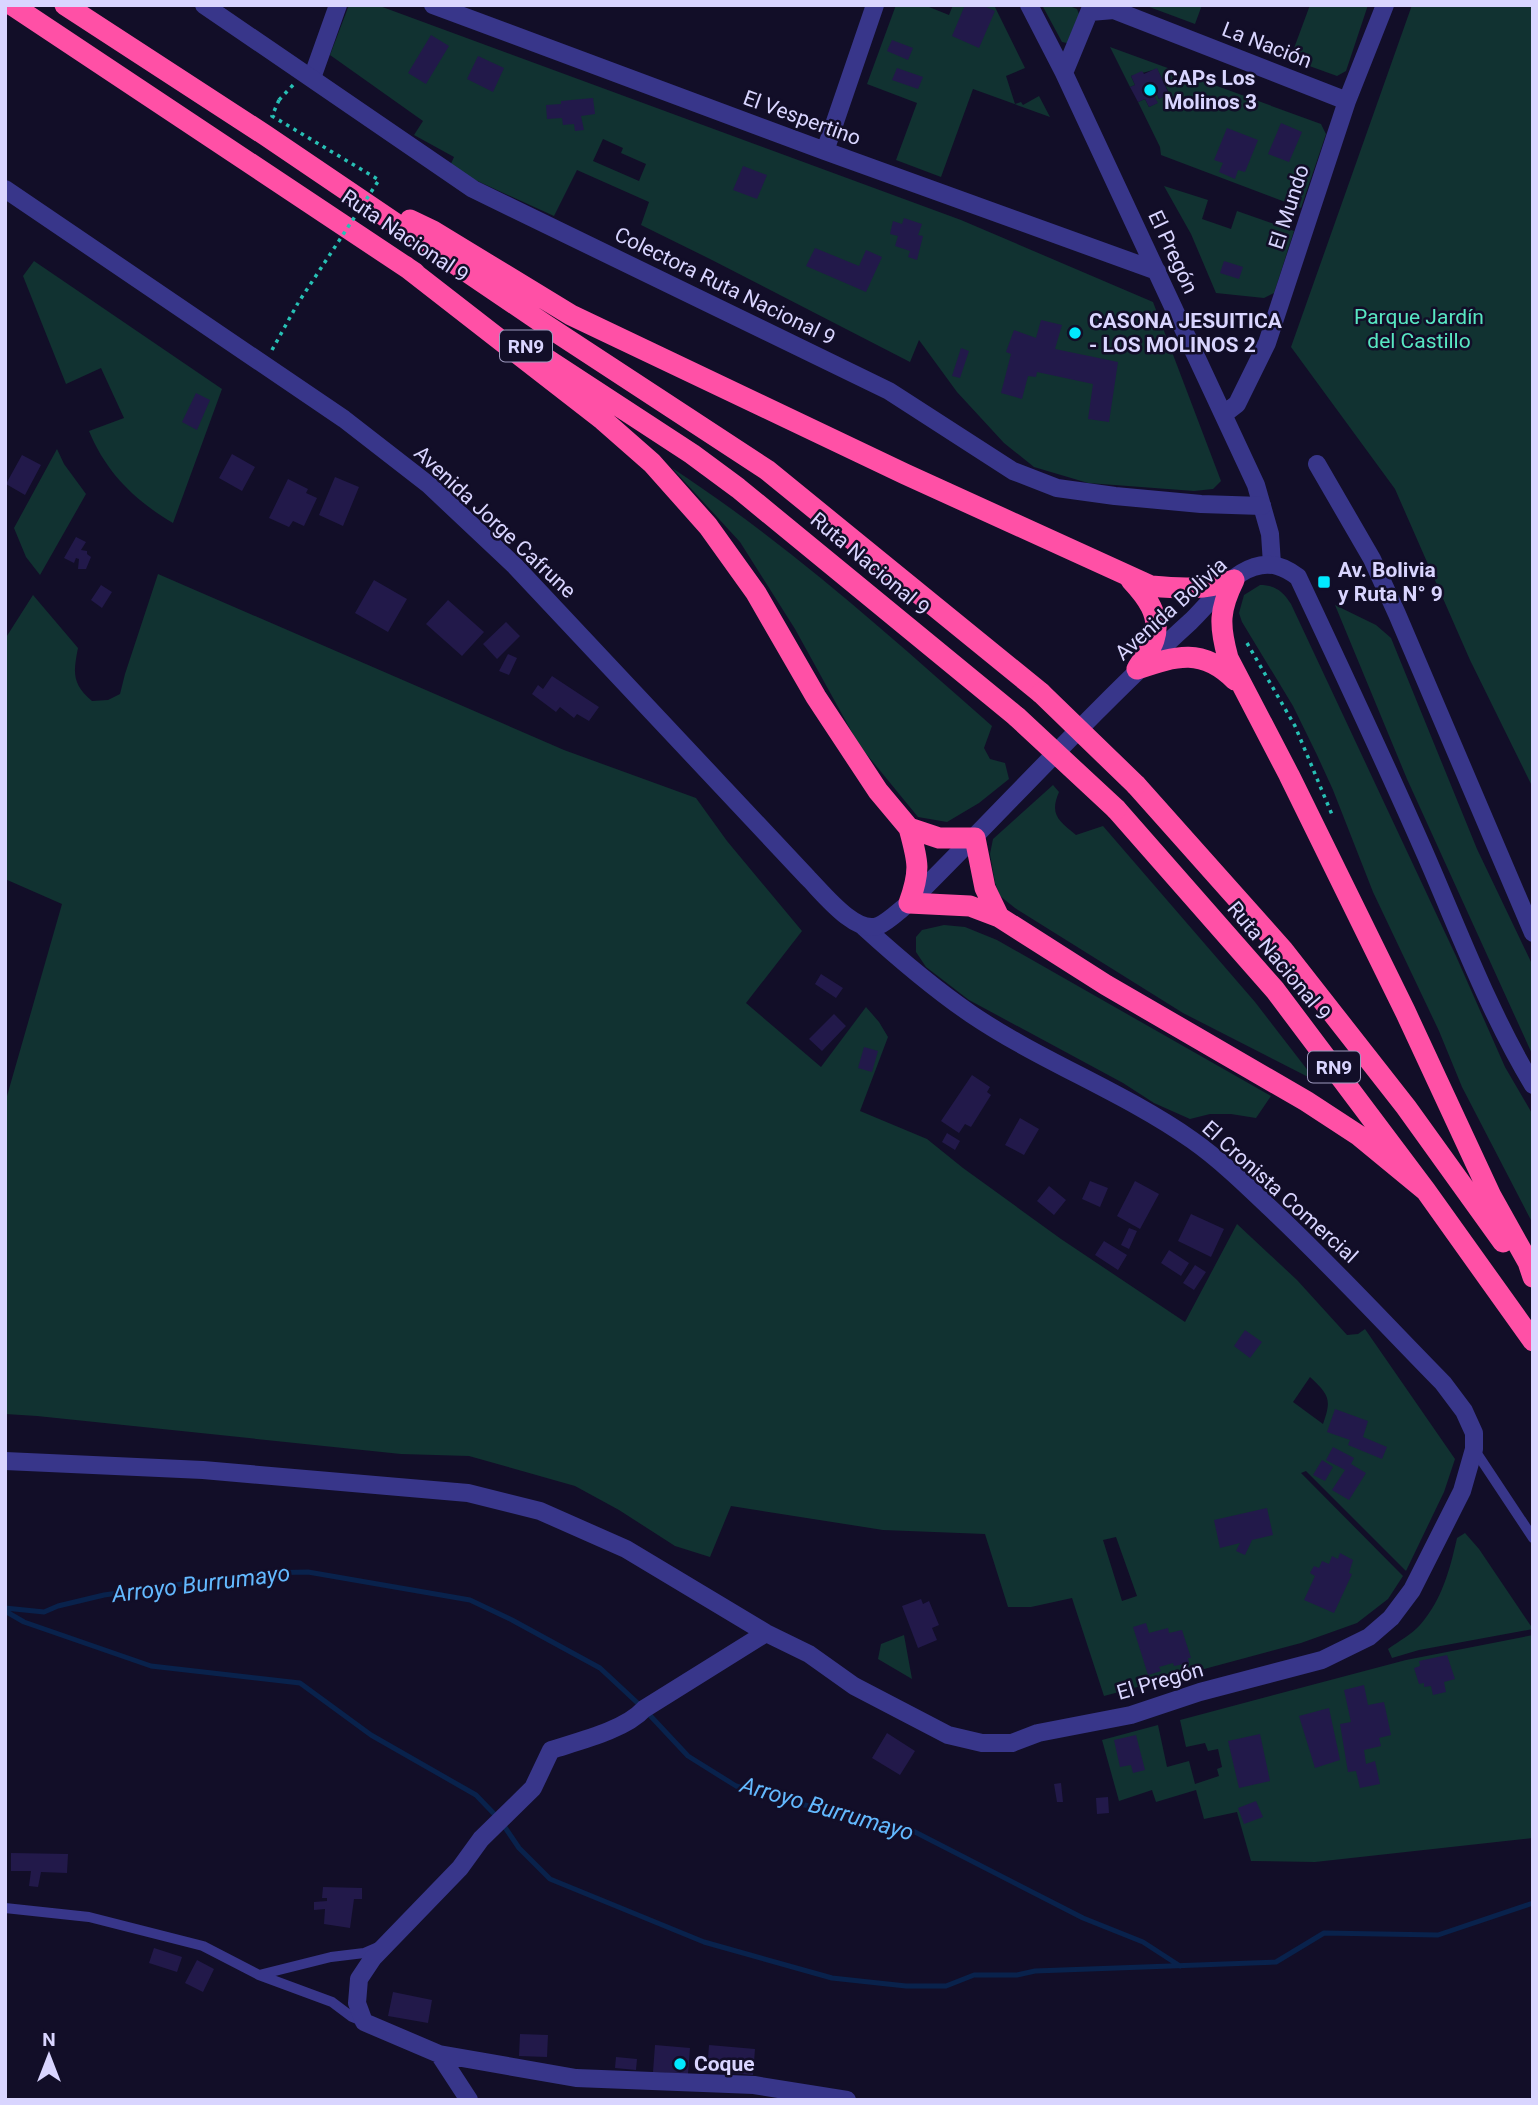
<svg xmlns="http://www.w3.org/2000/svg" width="1538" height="2105" font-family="Roboto,sans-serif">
<rect width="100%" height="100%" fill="#120e28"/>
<path fill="#113231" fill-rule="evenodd" d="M349 5H377L961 220 1153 302 1221 481 1213 489 1194 491 1088 483 1034 467 1004 443 957 392 919 340 910 362 710 259 641 225 649 202 577 170 554 216 449 168 454 157 414 135 423 121 330 55ZM603 139 623 148 621 153 646 164 639 181 593 161Z
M896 5H924L949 15 953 5H994L1025 68 1006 76 1015 104 1021 102 1023 105 1039 96 1050 117 973 89 941 177 896 160 917 103 867 84Z
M1042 5H1067L1077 9 1079 14 1067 43 1062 42Z
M1144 5H1202L1195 24Z
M1310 5H1368L1346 71 1337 76 1290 59Z
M1412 5H1533V788L1470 660 1395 489 1291 347Z
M1110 47 1321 124 1326 134 1301 208 1161 155 1160 147 1138 102 1145 99 1149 107 1157 103 1154 96 1157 94 1159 99 1169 93 1157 69 1131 76 1135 85 1130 87Z
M1164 186 1208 200 1202 219 1231 229 1237 211 1294 231 1274 293 1264 298 1216 293 1191 234Z
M34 261 222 389 173 523C134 500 106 472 89 431L124 418 101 368 66 384 23 276Z
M57 449 64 464 86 494 40 575 26 557 14 528Z
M672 468C787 543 889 635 992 726L984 748 990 759 1005 763 1009 779 979 803 947 822 918 817 859 745 795 629 740 542Z
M158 574 564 750 696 798 727 841 802 931 746 1003 821 1067 866 1007 879 1022 888 1037 860 1111 927 1139 963 1168 1061 1239 1185 1322 1237 1224 1297 1280 1347 1335 1358 1334 1365 1329 1455 1459 1444 1492 1406 1571 1306 1471 1301 1473 1403 1576 1388 1599 1357 1623 1301 1643 1104 1696 1072 1598 1031 1607H1008L985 1534 883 1530 731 1506 710 1557 675 1546 619 1510 575 1486 469 1456 401 1454 37 1416 5 1414V1103L62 904 5 879V639L33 595 78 648C73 673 72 684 92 701L108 700 120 694 125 674ZM1310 1377C1329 1395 1332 1399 1323 1424L1293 1402ZM1116 1537 1137 1596 1122 1601 1103 1540Z
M1260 585C1275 585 1283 591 1291 604L1456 956 1505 1067 1533 1115V1224L1462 1087 1439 1031 1373 892 1333 790 1317 755 1293 706 1242 622 1239 613 1244 595Z
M1335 605 1376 625 1391 638 1477 849 1533 966V1056L1407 779Z
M1053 785 1059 792C1049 815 1059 821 1076 835L1103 826 1255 1002 1316 1081 1183 1013 1015 908 1000 896 995 883 990 854 993 839Z
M944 925 965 927 997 940 1271 1096 1256 1118 1231 1114H1210L1190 1119 1154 1103 1123 1083 969 1000 926 967 916 952V937L922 930Z
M1465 1533 1479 1549 1533 1629 1419 1650 1392 1658 1388 1649C1399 1641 1412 1634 1420 1625 1442 1600 1450 1569 1457 1538Z
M904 1635 912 1679 878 1659 881 1644Z
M1533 1635V1838L1315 1862 1251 1861 1237 1812 1204 1819 1196 1790 1156 1802 1152 1790 1119 1801 1102 1740 1158 1725 1167 1767 1189 1761 1195 1784 1219 1776 1217 1769 1222 1767 1218 1749 1208 1751 1205 1743 1186 1747 1180 1720 1406 1660Z"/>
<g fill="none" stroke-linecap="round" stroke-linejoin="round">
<path stroke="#09224c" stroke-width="5" d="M5 1608 44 1612 58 1606 104 1595 259 1573 308 1572 470 1600 512 1620 600 1668 644 1709 688 1756 736 1786 823 1810 915 1832 1083 1918 1143 1942 1180 1966
M5 1611 24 1622 151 1666 300 1683 371 1735 476 1795 500 1820 519 1848 550 1879 704 1942 832 1978 906 1986H946L974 1975H1017L1035 1971 1276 1962 1324 1933 1438 1935 1533 1903"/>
</g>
<path fill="#22194a" d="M965 5H982L995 11 979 48 952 36Z
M431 35 449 46 426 84 408 73Z
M892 40 913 48 908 60 887 51Z
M478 56 504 68 493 92 467 79Z
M897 68 923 77 918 89 892 80Z
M1157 68 1169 94 1159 99 1157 94 1154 96 1158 103 1149 107 1145 99 1138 102 1130 87 1135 85 1131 76 1142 71 1144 74Z
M593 98 595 114 581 116 584 130 575 131 574 124 563 125 562 118 547 119 546 105 561 104V101Z
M1281 123 1302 132 1289 162 1268 154Z
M1227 128 1258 140 1245 172 1238 170 1235 179 1219 172 1223 163 1214 160Z
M743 166 767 175 757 199 733 190Z
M904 218 922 224 918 235 923 236 917 260 908 257 910 251 895 246 898 236 890 234 893 221 902 224Z
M815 248 859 266 866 250 882 257 866 292 806 266Z
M1224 261 1243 267 1239 279 1220 273Z
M1041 320 1062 325 1055 349 1118 362 1109 422 1088 419 1093 384 1037 372 1036 377 1028 376 1022 399 1001 393 1011 354 1006 352 1014 330 1036 338Z
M961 348 969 351 960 378 952 376Z
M196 393 210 400 197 430 182 422Z
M232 454 255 467 242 491 219 478Z
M22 455 41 465 25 495 6 484Z
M335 477 359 487 343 526 319 515Z
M288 479 308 489 306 493 317 498 304 526 293 521 289 527 269 518Z
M76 537 86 542 81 550 87 551V554L91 557 86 569H78L79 559 76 558 74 563 64 558Z
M374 580 407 599 388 632 355 613Z
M101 585 112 592 102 608 91 600Z
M448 600 484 632 462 656 426 624Z
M506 622 520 636 497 659 483 644Z
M508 654 517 658 509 675 499 671Z
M552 676 599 707 589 721 577 714 574 718 560 707 556 712 532 694 538 685 543 689Z
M821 974 843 988 836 998 815 984Z
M834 1014 846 1026 822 1051 809 1039Z
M864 1047 878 1051 872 1072 858 1068Z
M972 1075 990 1087 987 1092 991 1095 971 1127 965 1124 959 1133 941 1121Z
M1020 1118 1039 1129 1024 1155 1005 1145Z
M947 1133 960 1141 955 1150 942 1142Z
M1090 1181 1108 1188 1100 1207 1082 1199Z
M1135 1181 1159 1194 1140 1229 1117 1216Z
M1049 1186 1066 1200 1054 1215 1037 1201Z
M1191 1214 1224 1229 1211 1257 1178 1241Z
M1129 1228 1137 1231 1129 1249 1121 1245Z
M1104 1241 1127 1255 1118 1270 1095 1255Z
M1169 1250 1189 1263 1181 1276 1161 1263Z
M1195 1265 1206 1272 1194 1290 1183 1283Z
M1245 1330 1262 1342 1250 1358 1234 1346Z
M1335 1409 1368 1421 1363 1437 1387 1447 1382 1459 1348 1445 1350 1440 1327 1432Z
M1333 1447 1354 1458 1351 1464 1366 1473 1349 1500 1332 1490 1345 1470 1326 1460Z
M1322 1460 1333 1467 1325 1481 1313 1475Z
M1267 1508 1273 1535 1252 1540 1245 1555 1236 1551 1240 1543 1220 1548 1214 1520Z
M1340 1553 1353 1560 1349 1573 1352 1574 1334 1613 1304 1600 1315 1576 1310 1573 1314 1566 1319 1568 1322 1561 1329 1564 1332 1556 1338 1559Z
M921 1599 923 1604 929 1601 939 1625 932 1628 937 1640 918 1648 902 1606Z
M1146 1623 1149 1633 1168 1628 1169 1633 1182 1630 1191 1658H1188L1189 1663 1174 1666 1173 1663 1159 1667 1161 1671 1148 1675 1133 1627Z
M1447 1655 1455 1679 1444 1682 1446 1692 1433 1695 1431 1686 1424 1687V1683L1419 1684 1414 1668 1420 1666 1419 1661Z
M1364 1685 1368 1705 1384 1702 1391 1735 1379 1738 1381 1746 1364 1750 1366 1764 1375 1761 1380 1784 1360 1788 1356 1771 1348 1772 1340 1724 1351 1722 1344 1690Z
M1329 1708 1340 1760 1315 1768 1299 1716Z
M887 1733 915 1751 900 1775 872 1758Z
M1260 1734 1270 1781 1239 1788 1228 1741Z
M1136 1735 1145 1770 1133 1773 1131 1765 1120 1767 1114 1740Z
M1061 1783 1063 1802H1057L1054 1784Z
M1108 1797 1109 1813 1097 1814 1096 1798Z
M1256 1801 1263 1817 1244 1824 1238 1808Z
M11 1853 68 1854 67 1873 41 1872 38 1887 29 1886 31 1871H11Z
M323 1887 362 1888V1899H354L350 1928 324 1924 325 1909 314 1910V1902L327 1901V1898H322Z
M154 1948 182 1957 177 1972 149 1963Z
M197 1960 214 1969 203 1992 185 1983Z
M393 1992 432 2000 428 2023 388 2016Z
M520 2034 548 2035 547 2057 519 2056Z
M655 2045 690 2048 688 2074 653 2072Z
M709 2045 755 2049 753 2075 707 2071Z
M616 2057 637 2059 636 2070 615 2068Z"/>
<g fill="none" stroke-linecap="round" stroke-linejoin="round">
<path stroke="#27c0b5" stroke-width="3.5" stroke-dasharray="3.5 5" stroke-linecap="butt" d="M279 100 294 84
M272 350 298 303
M1247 643 1295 726 1333 817"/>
<path stroke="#38368a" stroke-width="10" d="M1474 1449 1533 1538
M5 1908 89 1917 203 1946 259 1975 332 2002 352 2017 364 2022
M259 1975 331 1957 364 1953 378 1947"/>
<path stroke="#38368a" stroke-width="18" d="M433 5 825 151 1157 271
M1029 5 1064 73 1256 485 1270 534 1272 564
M1090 12 1114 10 1347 101
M1064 73 1092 5
M312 78 338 5
M825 151 875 5
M1224 414 1237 404 1267 343 1347 101 1385 5
M1317 464 1372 559 1397 614 1533 933
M5 1461 203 1470 468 1493 540 1511 626 1549 766 1633 809 1654 854 1686 948 1735 982 1743H1012L1038 1733 1131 1715 1200 1692 1322 1660 1369 1637 1391 1618 1412 1590 1462 1491 1474 1449V1433L1464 1411 1443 1383C1385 1324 1329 1263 1268 1206 1244 1183 1219 1159 1192 1140 1122 1091 1042 1062 971 1014 933 988 898 958 864 927
M766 1633 644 1709C625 1730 579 1741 551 1750L533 1788 481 1839 460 1868 373 1958 359 1979 357 2003 364 2022 439 2054 576 2078 754 2085 847 2100
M439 2054 469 2100"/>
<path stroke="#38368a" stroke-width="18" d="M204 5 473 189 889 391 1013 471 1057 488 1115 496 1201 504 1262 506
M5 189 344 419 429 485 515 566 808 878C823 893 855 934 878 926 888 922 900 910 909 903 1003 810 1092 711 1190 622 1209 604 1229 575 1254 567 1271 561 1285 567 1298 577 1342 671 1386 764 1427 858 1460 934 1490 1014 1533 1085"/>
<path stroke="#ff50a6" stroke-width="21" d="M12 5 415 273
M65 5 265 135 544 324 767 470 1041 693
M410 220 433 231 571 315 905 474 1151 586C1183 589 1203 590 1234 580
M405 266 603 420 652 463 708 526 756 593 816 697 878 791 909 828 939 838H975L985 888 999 917 1106 985 1306 1101 1358 1135 1426 1191
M536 352 692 454 738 488 1017 717
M1131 580C1146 596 1162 616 1154 640 1151 650 1142 660 1137 669
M1234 580C1219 610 1219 625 1228 658L1289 775 1405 1011 1491 1196 1528 1262 1533 1277
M1137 669C1176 656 1202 647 1235 680
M1136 785 1283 950 1406 1107 1503 1242
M1116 809 1275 990 1426 1191 1533 1341
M909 828C918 861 921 870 909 903L970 906 999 917"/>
<path stroke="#27c0b5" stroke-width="3.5" stroke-dasharray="3.5 5" stroke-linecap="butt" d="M279 100 272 116 379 180 298 303"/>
<path stroke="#ff50a6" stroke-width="21" d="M1041 693 1136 785
M1017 717 1116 809"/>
</g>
<g fill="#01e9ff" stroke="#120e28" stroke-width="2.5">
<circle cx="1150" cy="90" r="7"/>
<circle cx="1075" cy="333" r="7"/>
<rect x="1317" y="575" width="14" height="14" rx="3.5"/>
<circle cx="680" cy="2064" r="7"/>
</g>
<g text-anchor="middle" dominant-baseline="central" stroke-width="5" stroke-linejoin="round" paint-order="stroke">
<g fill="#120e28" stroke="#9d99be" stroke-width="2">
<rect x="500" y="330.5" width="52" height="31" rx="5"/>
<rect x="1308" y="1051.5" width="52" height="31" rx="5"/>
</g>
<g font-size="19" font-weight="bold" fill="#d9d5ff">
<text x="526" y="346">RN9</text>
<text x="1334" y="1067">RN9</text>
</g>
<g font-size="21" fill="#d9d5ff" stroke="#120e28">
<text transform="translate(1267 45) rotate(21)">La Nación</text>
<text transform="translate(802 118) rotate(20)">El Vespertino</text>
<text transform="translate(1289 207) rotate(-72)">El Mundo</text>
<text transform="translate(405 236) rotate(34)">Ruta Nacional 9</text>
<text transform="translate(1173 252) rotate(65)">El Pregón</text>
<text transform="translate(725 286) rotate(26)">Colectora Ruta Nacional 9</text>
<text transform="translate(495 522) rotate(43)">Avenida Jorge Cafrune</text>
<text transform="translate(870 564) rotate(40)">Ruta Nacional 9</text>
<text transform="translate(1171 609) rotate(-42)">Avenida Bolivia</text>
<text transform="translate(1279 961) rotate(50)">Ruta Nacional 9</text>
<text transform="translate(1280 1192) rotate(42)">El Cronista Comercial</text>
<text transform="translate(1160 1681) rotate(-16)">El Pregón</text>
</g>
<g font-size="21" font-weight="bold" fill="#d9d5ff" stroke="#120e28" text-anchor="start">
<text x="1164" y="78">CAPs Los<tspan x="1164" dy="24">Molinos 3</tspan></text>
<text x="1089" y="321">CASONA JESUITICA<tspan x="1089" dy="24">- LOS MOLINOS 2</tspan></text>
<text x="1338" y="570">Av. Bolivia<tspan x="1338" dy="24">y Ruta N° 9</tspan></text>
<text x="694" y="2064">Coque</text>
</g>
<g font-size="21" fill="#58e7c2" stroke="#120e28">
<text x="1419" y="317">Parque Jardín<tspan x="1419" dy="24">del Castillo</tspan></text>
</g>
<g font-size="23" font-style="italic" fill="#63b9ff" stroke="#120e28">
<text transform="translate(201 1584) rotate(-7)">Arroyo Burrumayo</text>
<text transform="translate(827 1809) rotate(16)">Arroyo Burrumayo</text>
</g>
</g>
<rect width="1538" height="2105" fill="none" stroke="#d9d5ff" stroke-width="14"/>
<g transform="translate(49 2056)" stroke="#120e28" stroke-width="5" paint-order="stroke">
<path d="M0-5L12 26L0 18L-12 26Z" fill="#d9d5ff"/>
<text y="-10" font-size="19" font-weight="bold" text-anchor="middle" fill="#d9d5ff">N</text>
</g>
</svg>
